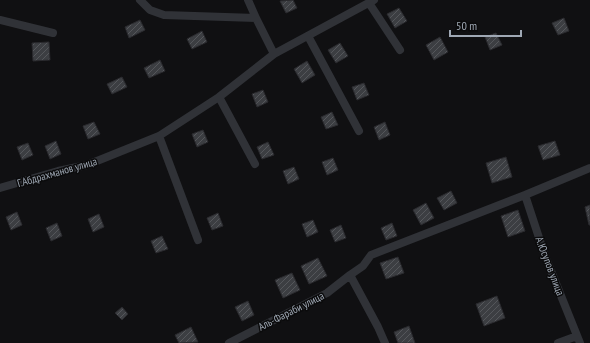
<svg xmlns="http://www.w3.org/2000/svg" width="590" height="343" font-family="'PT Sans Narrow',sans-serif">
<defs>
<pattern id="building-hatch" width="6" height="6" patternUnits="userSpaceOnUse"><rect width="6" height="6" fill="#3c3e42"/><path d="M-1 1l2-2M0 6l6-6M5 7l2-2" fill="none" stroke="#55575b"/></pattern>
</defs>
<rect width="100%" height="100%" fill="#101012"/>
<path fill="url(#building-hatch)" stroke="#2a2a2e" d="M293 0 297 8 286 13 280 1Z
M399 8 407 21 395 28 387 14Z
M564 18 569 31 558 35 552 23Z
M140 20 145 30 129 38 125 27Z
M202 31 207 42 192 49 187 39Z
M496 33 502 45 490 50 485 37Z
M440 37 448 52 434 60 426 45Z
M49 42 50 60 33 61 32 43Z
M340 43 348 56 336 63 328 50Z
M160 60 165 71 149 78 144 68Z
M307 61 315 75 302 83 294 69Z
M122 77 127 87 112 94 107 84Z
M364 83 369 95 357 100 352 87Z
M263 90 268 102 257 107 252 94Z
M332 112 338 125 326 129 321 117Z
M94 122 100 134 88 139 83 126Z
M385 122 390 135 379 140 374 127Z
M203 130 208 142 197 147 192 134Z
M56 141 61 154 50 159 45 146Z
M555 141 560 155 543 160 538 146Z
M268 142 274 155 262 159 257 147Z
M28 143 33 155 22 160 17 147Z
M506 157 512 177 492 183 486 163Z
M333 158 338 170 327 175 322 162Z
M294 167 299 179 288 184 283 171Z
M451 191 457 203 444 210 437 198Z
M426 203 434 218 421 225 413 210Z
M590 205V225H589L585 207Z
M518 210 525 231 508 237 501 216Z
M17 212 22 225 11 230 6 217Z
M218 213 223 226 212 230 207 218Z
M99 214 104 227 93 232 88 219Z
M313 220 318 232 307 237 302 224Z
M57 223 62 236 51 241 46 228Z
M392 223 397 236 386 240 381 228Z
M341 225 346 238 335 242 330 230Z
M162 236 168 249 156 253 151 241Z
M398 257 404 273 386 279 380 263Z
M318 258 327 276 309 284 301 266Z
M292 273 300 290 283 298 275 280Z
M497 296 505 318 484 326 476 304Z
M248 301 254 315 242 321 235 307Z
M122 307 128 314 122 320 115 313Z
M409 326 415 343H398L394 332Z
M191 327 198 342 179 343 175 335Z"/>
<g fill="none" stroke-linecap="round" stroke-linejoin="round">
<path stroke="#303237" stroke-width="8" d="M140 0 150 10 164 15 256 18 274 54
M248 0 256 18
M369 3 400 50
M0 20 53 33
M308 36 359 131
M219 97 255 164
M159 136 198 240
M0 188 58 171 87 165 159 136 219 97 274 54 374 0
M229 343 327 293 350 275
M385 343 378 327 350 275 363 266 371 255 525 195
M558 343 577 336
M580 343 545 256 525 195 590 168"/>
</g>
<g text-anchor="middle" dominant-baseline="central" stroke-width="3" stroke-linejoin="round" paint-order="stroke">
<g font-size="11" fill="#9fa8b4" stroke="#0b0b0c">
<text transform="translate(57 172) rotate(-16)">Г.Абдрахманов улица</text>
<text transform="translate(550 266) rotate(69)">А.Юсупов улица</text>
<text transform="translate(291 311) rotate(-27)">Аль-Фараби улица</text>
</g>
</g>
<path d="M450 30v6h71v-6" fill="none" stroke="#9fa8b4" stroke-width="2"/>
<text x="456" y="30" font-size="12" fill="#9fa8b4" stroke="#0b0b0c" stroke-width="3" paint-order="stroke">50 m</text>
</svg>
